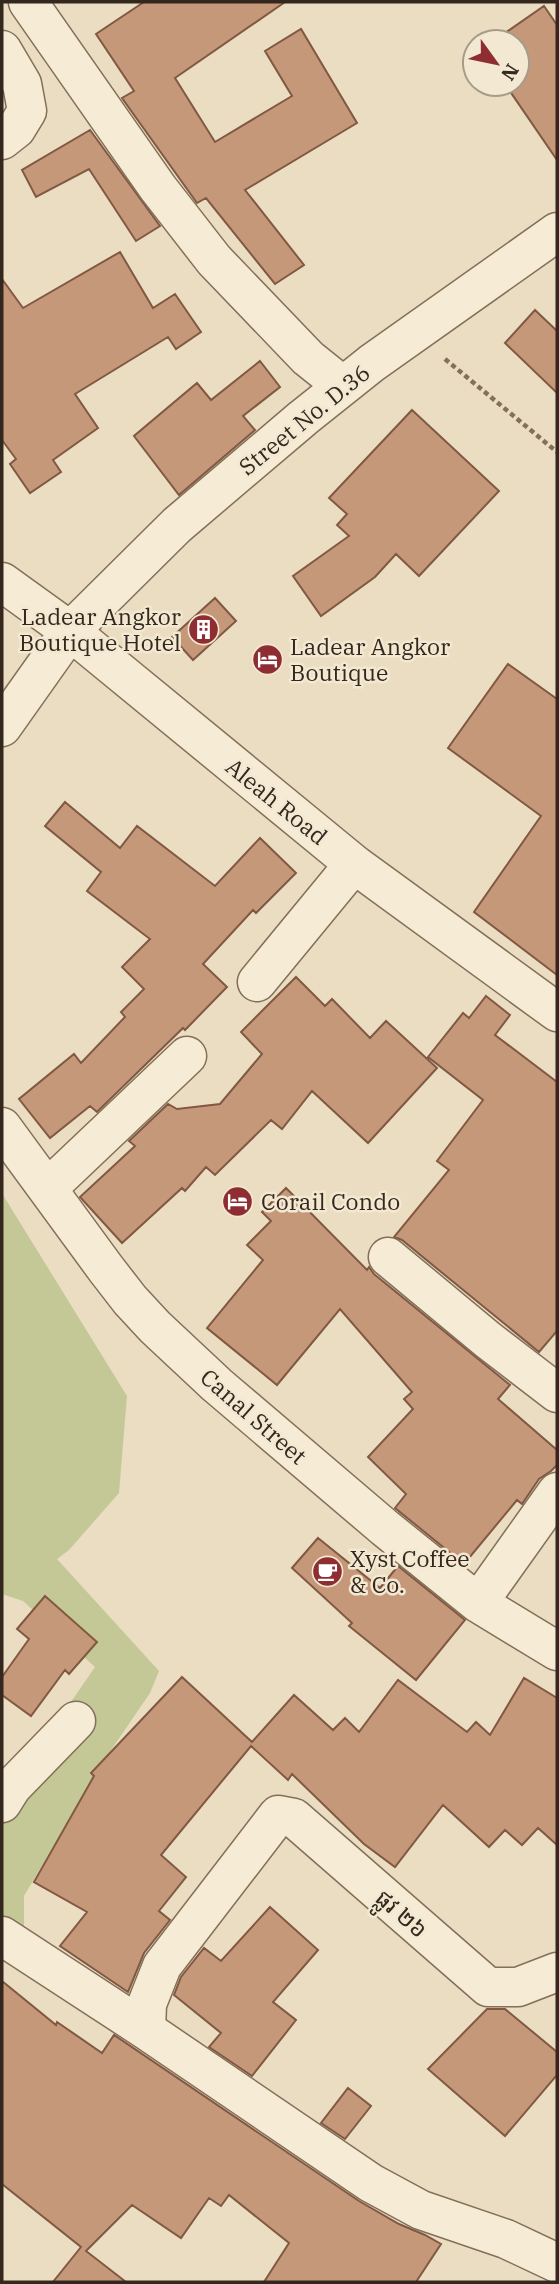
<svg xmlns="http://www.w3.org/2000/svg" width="559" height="2284" font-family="'IBM Plex Serif','Noto Sans Khmer',serif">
<rect width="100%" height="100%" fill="#ebddc2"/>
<path fill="#c4c897" d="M3 1195 127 1396 119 1493 69 1550 57 1559 159 1671 150 1693 105 1759 24 1896V1940L2 1927V1802L95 1667 23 1601 2 1594V1196Z"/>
<path fill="#c6987a" stroke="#815942" stroke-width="2" d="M144 2H285L175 78 215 142 292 96 265 51 301 29 357 123 245 190 304 265 275 284 206 198 197 203 122 98 134 91 96 34Z
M544 6 557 25V160L505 84H517V42H492Z
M90 130 160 226 136 241 89 169 36 197 22 170Z
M120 252 153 308 175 294 201 332 176 349 168 337 75 394 98 428 53 460 61 472 30 493 10 464 16 459 2 440V279L23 308Z
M535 310 557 331V393L505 343Z
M260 361 280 387 243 416 255 430 179 495 134 436 197 383 211 400Z
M412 410 499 491 419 576 396 554 375 577 321 616 293 576 349 536 337 525 347 514 329 498Z
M215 598 236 621 193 660 172 637Z
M508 664 557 699V975L474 912 541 816 448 748Z
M65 802 120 848 137 826 215 886 260 838 296 873 256 913 253 910 203 964 227 987 185 1030 183 1028 97 1112 90 1106 50 1138 19 1099 74 1054 81 1063 125 1017 121 1012 144 989 122 967 150 939 87 891 101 872 45 826Z
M296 977 325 1006 332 999 370 1038 386 1021 437 1068 368 1143 312 1091 282 1129 271 1120 215 1175 206 1167 185 1191 182 1188 122 1243 80 1197 135 1146 129 1141 168 1104 177 1109 220 1104 262 1054 241 1032Z
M486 996 510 1015 495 1035 557 1082V1331L539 1352 402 1240 394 1237 449 1170 437 1161 483 1100 428 1057 463 1013 469 1018Z
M286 1188 367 1270 369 1267 374 1274 510 1385 498 1399 557 1450V1465L551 1471 539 1479 522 1504 517 1500 464 1564 395 1508 406 1494 368 1457 413 1409 404 1399 412 1392 340 1309 277 1385 207 1328 263 1260 247 1245 271 1221 262 1212Z
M318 1538 380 1588 398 1566 465 1620 416 1680 349 1626 352 1623 292 1568Z
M45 1596 97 1642 69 1674 65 1670 31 1716 2 1695V1677L29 1639 17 1629Z
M182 1677 252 1742 294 1695 333 1730 345 1718 359 1732 398 1680 467 1732 476 1722 490 1735 524 1678 557 1698V1845L538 1828 522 1845 505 1830 489 1847 443 1805 395 1867 364 1844 292 1774 288 1780 251 1746 161 1855 186 1877 159 1911 170 1920 144 1953 128 1992 60 1946 87 1912 34 1882 94 1776 91 1773Z
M270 1907 318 1950 273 2002 296 2020 252 2076 209 2047 221 2033 174 1995 181 1977 204 1948 221 1961Z
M2 1981 56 2025 57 2022 102 2053 114 2035 359 2201 399 2224 425 2235 441 2244 416 2282H264L289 2243 229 2195 221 2206 209 2198 181 2238 132 2205 86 2251 126 2282H53L81 2247 2 2184Z
M487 2009H505L557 2052V2075L505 2136 428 2069Z
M348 2088 371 2106 345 2139 321 2123Z"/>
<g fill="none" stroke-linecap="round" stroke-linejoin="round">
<defs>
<path id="minor" d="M28 2 158 188 214 260 308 358 343 386
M2 50 22 84 27 111 16 129 2 140
M2 582 70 631 354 864 557 1012
M2 727 70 631 177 525 303 418 372 363 557 232
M257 982 354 864
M2 1127 106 1269 130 1300 155 1327 217 1385 385 1528 478 1603 557 1651
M48 1188 187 1056
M388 1257 488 1340 557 1393
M478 1603 557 1492
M2 1803 12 1787 76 1721
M2 1936 146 2030 371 2183 421 2210 506 2239 557 2263
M146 2030 147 2004 162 1966 278 1815 294 1818 488 1987H518L557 1972"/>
</defs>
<use href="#minor" stroke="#836f5a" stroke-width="41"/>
<path stroke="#836f5a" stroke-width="4.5" stroke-dasharray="5 3.5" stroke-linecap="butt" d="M445 359 557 452"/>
<use href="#minor" stroke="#f6ebd4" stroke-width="38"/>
</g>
<defs>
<symbol id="building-disc" viewBox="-11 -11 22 22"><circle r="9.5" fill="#8e2e32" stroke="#f3e8d1"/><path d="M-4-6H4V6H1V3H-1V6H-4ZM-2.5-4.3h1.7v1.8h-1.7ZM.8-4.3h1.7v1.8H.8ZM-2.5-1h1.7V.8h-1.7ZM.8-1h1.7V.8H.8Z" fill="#fff"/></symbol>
<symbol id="hotel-disc" viewBox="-11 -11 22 22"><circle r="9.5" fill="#8e2e32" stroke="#f3e8d1"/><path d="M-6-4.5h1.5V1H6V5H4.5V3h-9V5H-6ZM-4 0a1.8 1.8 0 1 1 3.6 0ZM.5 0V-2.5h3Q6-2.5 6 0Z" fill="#fff"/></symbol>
<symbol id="cafe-disc" viewBox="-11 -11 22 22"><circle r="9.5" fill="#8e2e32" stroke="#f3e8d1"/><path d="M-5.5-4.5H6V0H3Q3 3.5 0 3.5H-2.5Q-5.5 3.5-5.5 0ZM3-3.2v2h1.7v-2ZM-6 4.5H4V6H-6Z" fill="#fff"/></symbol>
</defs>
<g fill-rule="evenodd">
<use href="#building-disc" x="186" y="612" width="35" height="35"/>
<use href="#hotel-disc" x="250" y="642" width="35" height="35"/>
<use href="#hotel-disc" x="220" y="1184" width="35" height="35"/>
<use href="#cafe-disc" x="310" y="1554" width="35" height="35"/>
</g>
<g text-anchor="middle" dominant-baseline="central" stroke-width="5" stroke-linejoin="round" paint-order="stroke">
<g font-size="23" fill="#34281e" stroke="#f3e8d1">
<text transform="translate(304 419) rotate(-39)">Street No. D.36</text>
<text transform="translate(277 801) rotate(39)">Aleah Road</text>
<text transform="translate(254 1416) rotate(41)">Canal Street</text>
<text transform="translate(402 1913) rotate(41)">ផ្លូវ ២៦</text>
</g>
<g font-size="23" fill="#34281e" stroke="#f3e8d1" text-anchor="start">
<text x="181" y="616" text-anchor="end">Ladear Angkor<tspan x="181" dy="26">Boutique Hotel</tspan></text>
<text x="290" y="646">Ladear Angkor<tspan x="290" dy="26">Boutique</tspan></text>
<text x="261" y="1201">Corail Condo</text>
<text x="350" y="1558">Xyst Coffee<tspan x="350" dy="26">&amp; Co.</tspan></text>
</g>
</g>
<rect width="559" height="2284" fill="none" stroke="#34281e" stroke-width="7"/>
<g transform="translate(496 63) rotate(123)"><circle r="33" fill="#f3e8d1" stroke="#a79b89" stroke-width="2"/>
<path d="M0-5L12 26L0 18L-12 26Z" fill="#8e2e32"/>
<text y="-10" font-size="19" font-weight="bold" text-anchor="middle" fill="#34281e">N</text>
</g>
</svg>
